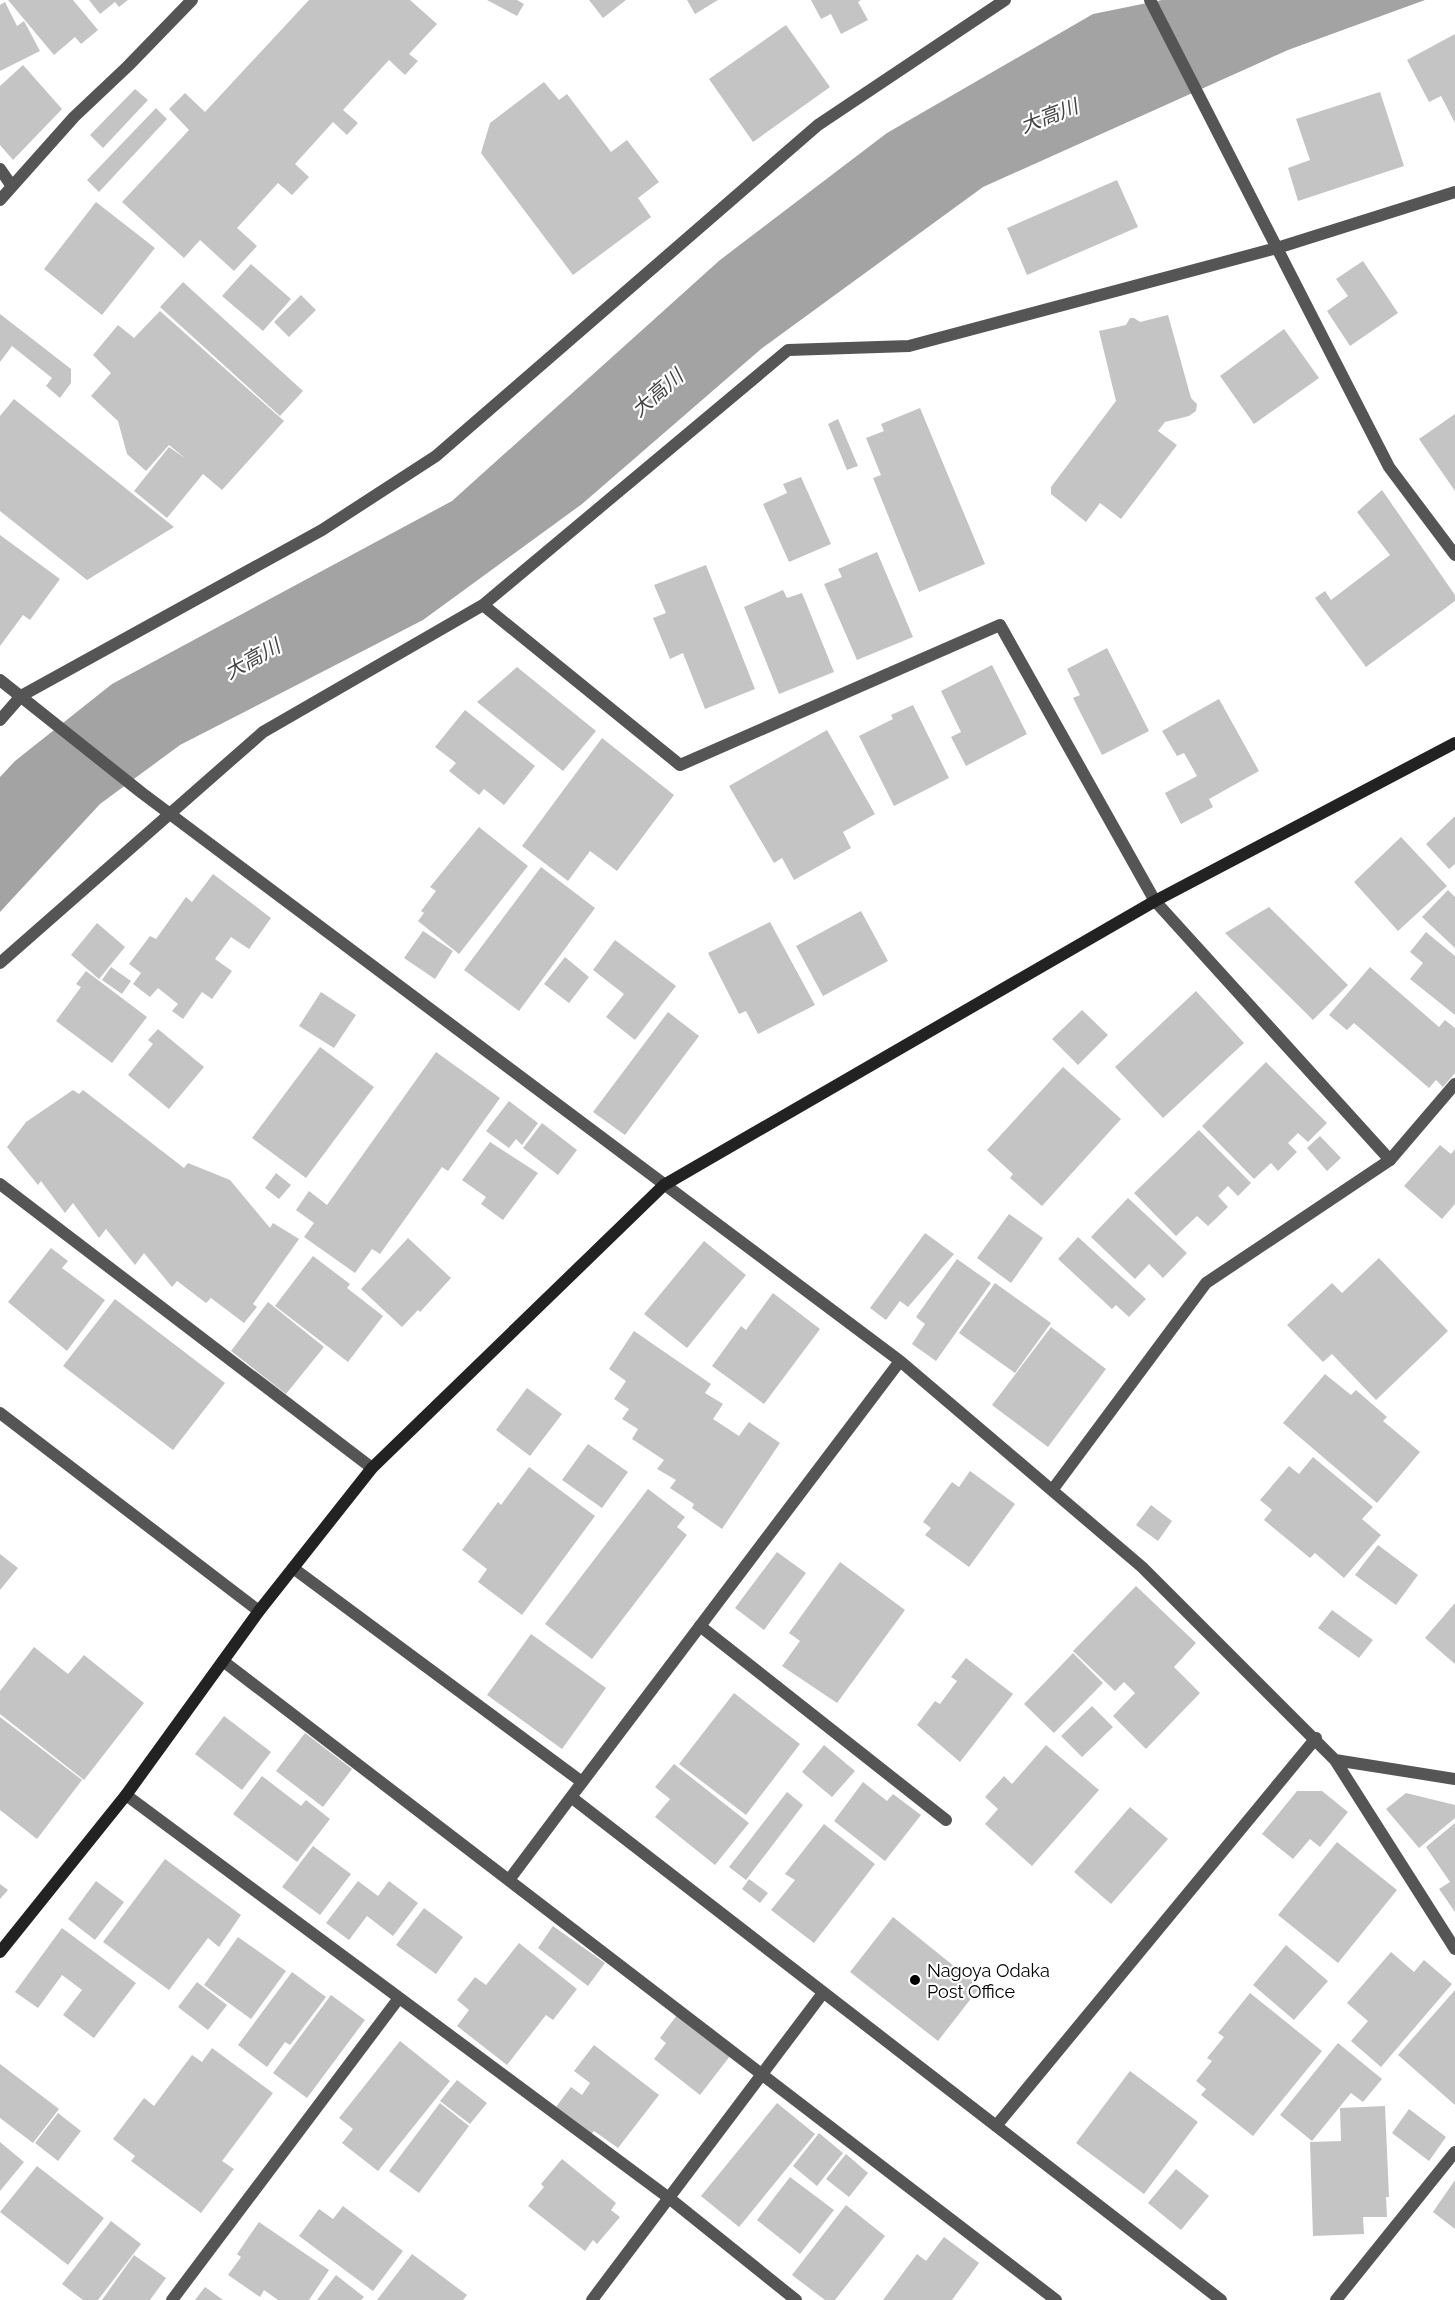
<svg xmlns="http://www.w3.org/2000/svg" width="1455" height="2300" font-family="Raleway,'Noto Sans JP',sans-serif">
<rect width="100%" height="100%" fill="#fff"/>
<path fill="#a3a3a3" d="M1162 0H1425L1288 50 983 187 761 349 582 504 423 620 180 745 100 804 0 912V777L15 761 112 684 452 501 720 260 887 133 1093 14Z"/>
<path fill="#c4c4c4" d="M8 0H73L98 30 81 44 75 37 54 55Z
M89 0H128L119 7 115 2 100 14Z
M309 0H410L437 24 409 54 418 61 405 75 389 60 343 110 358 123 347 135 333 122 295 164 309 177 292 195 278 183 237 228 257 246 234 271 200 240 184 258 122 202 189 130 169 109 185 93 205 112Z
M487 0H517L524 4 517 16Z
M589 0H626L603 18Z
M687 0H718L695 14Z
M811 0H861L858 2 868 20 841 34 831 14 821 19Z
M5 2 17 26 24 21 40 51 0 71V5Z
M786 25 830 87 753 142 709 79Z
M1455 34V123L1441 96 1429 102 1407 60Z
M23 65 62 109 13 160 0 145V86Z
M544 82 559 100 567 94 611 152 627 140 659 182 638 198 651 217 573 275 481 153 490 123Z
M135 89 148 100 103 148 90 135Z
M1380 92 1404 166 1298 201 1288 168 1310 160 1296 119Z
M156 108 167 119 99 192 87 180Z
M1117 180 1138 227 1027 275 1007 228Z
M96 202 155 248 102 315 44 269Z
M1363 261 1398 313 1350 346 1327 311 1348 296 1336 279Z
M251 264 291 299 263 331 222 296Z
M183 282 303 391 280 416 160 307Z
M301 295 316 310 289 337 274 322Z
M160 311 284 421 222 490 203 474 167 518 134 491 169 447 186 459 169 445 146 471 127 454 118 421 91 396 111 373 93 355 118 325 134 338Z
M0 314 71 369V383L60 398 46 386 52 378 12 346 0 362Z
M1168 315 1191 398 1197 404 1196 411 1189 416 1165 422 1158 431 1177 445 1121 519 1100 503 1086 522 1051 494V487L1116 401 1099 331 1126 325 1130 318H1134L1140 322Z
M1284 329 1319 378 1254 424 1220 376Z
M14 399 174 527 87 580 0 511V416Z
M920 408 985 564 919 592 873 478 881 475 866 438 884 431 881 424Z
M1455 414V491L1419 439Z
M838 419 858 466 847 470 828 424Z
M801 477 831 544 789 562 763 504 787 493 783 484Z
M1382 490 1455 595V601L1366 667 1315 598 1325 591 1331 600 1390 555 1357 512Z
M0 535 60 579 30 620 23 615 0 646Z
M877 552 913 637 857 660 824 584 842 577 838 569Z
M706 565 755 689 705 709 683 653 670 659 653 618 666 613 654 585Z
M783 590 787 598 802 593 834 672 779 694 744 607Z
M1107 648 1149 731 1102 755 1073 698 1080 695 1067 669Z
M992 665 1027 734 966 766 951 737 961 732 941 691Z
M517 667 596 731 563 771 477 702Z
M1219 699 1259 771 1209 799 1213 807 1181 824 1165 793 1197 776 1184 753 1177 756 1162 731Z
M913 705 949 778 894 806 859 736 893 719 891 715Z
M465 710 535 766 504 805 484 789 479 795 449 771 456 763 435 747Z
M827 730 875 814 843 832 851 848 794 880 782 858 774 863 729 786Z
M602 738 674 795 617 871 590 851 568 881 522 846Z
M1455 816V864L1449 869 1426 844Z
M479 827 528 866 459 954 418 921 424 913 421 911 436 891 430 887Z
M1401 837 1447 886 1398 931 1354 882Z
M541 867 595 908 519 1011 464 970Z
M213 874 271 918 249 949 231 937 215 959 232 971 212 999 202 992 183 1019 172 1011 178 1004 158 988 150 997 133 984 141 973 129 964 150 936 156 939 186 897 192 902Z
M1448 890 1455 897V948L1422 917Z
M1269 907 1348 985 1313 1020 1225 933Z
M861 911 888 961 823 996 796 946Z
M770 922 815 1005 758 1034 746 1011 739 1014 708 953Z
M97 923 125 947 99 979 71 955Z
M423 931 453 951 435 979 404 958Z
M1426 932 1455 956V1015L1410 979 1423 963 1410 952Z
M615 940 676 986 635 1040 606 1017 624 994 593 970Z
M565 957 589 977 569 1003 544 984Z
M111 967 131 981 122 994 102 980Z
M1370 967 1439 1027 1445 1020 1455 1028V1073L1443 1087 1436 1080 1429 1088 1354 1023 1347 1030 1329 1015Z
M86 971 147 1017 112 1063 56 1021 81 987 76 984Z
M1196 991 1244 1043 1163 1118 1115 1067Z
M321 992 356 1015 334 1048 299 1026Z
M1082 1010 1108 1035 1078 1065 1052 1039Z
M668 1012 699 1036 625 1135 593 1112Z
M158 1029 204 1067 169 1109 128 1075 153 1044 148 1040Z
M320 1047 374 1087 306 1178 252 1138Z
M436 1052 500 1098 448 1171 442 1167 380 1254 372 1249 355 1273 304 1237 314 1223 296 1210 309 1191 327 1205Z
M1266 1062 1327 1123 1308 1142 1298 1133 1288 1143 1297 1152 1278 1171 1271 1163 1254 1179 1202 1126Z
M1063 1067 1121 1119 1042 1206 1010 1178 1013 1174 987 1150Z
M73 1090 79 1094 83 1090 184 1168 188 1163 230 1180 270 1228 273 1223 299 1239 253 1304 257 1307 244 1323 211 1298 206 1303 177 1281 172 1287 144 1253 135 1265 106 1229 99 1238 73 1203 65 1213 41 1181 38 1185 7 1147 26 1122Z
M509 1101 538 1123 522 1145 516 1139 509 1148 486 1131Z
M542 1123 577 1150 558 1175 523 1148Z
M1199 1130 1251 1183 1238 1196 1228 1186 1218 1196 1228 1207 1208 1226 1197 1216 1176 1236 1134 1193Z
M1320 1136 1341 1158 1327 1171 1307 1148Z
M490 1142 538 1173 503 1220 481 1204 486 1197 462 1180Z
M1440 1145 1451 1154 1455 1149V1204L1442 1219 1404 1186Z
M276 1173 291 1185 279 1199 265 1188Z
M1128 1198 1187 1253 1163 1278 1149 1264 1135 1279 1091 1237Z
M1009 1214 1043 1238 1011 1283 977 1258Z
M925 1233 954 1254 908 1307 900 1301 886 1320 870 1308Z
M1078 1237 1146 1299 1129 1317 1116 1305 1112 1309 1058 1259Z
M408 1238 451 1278 420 1312 418 1310 402 1327 361 1289Z
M704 1241 746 1275 687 1348 644 1314Z
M51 1248 68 1261 62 1268 105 1300 67 1351 8 1302Z
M313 1256 350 1284 347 1288 383 1316 348 1362 275 1306Z
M1379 1258 1448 1331 1376 1400 1332 1354 1323 1362 1287 1325 1332 1283 1342 1293Z
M957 1259 991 1283 936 1361 912 1344 925 1324 916 1317Z
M995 1283 1051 1323 1015 1373 959 1333Z
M773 1293 820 1329 764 1404 712 1366 741 1326 746 1330Z
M115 1299 225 1383 173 1450 63 1366Z
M268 1302 324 1347 286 1394 231 1351Z
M1051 1327 1106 1369 1048 1447 992 1405Z
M634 1331 711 1384 705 1393 723 1404 713 1419 739 1436 749 1422 780 1443 722 1529 692 1508 694 1504 670 1488 676 1480 657 1469 664 1460 632 1439 638 1429 622 1419 629 1409 614 1399 626 1381 609 1369Z
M1325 1374 1351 1395 1356 1390 1387 1417 1383 1421 1420 1452 1377 1503 1283 1423Z
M527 1388 562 1414 530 1456 496 1430Z
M588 1444 628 1472 602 1508 562 1480Z
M1313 1457 1373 1507 1362 1519 1381 1535 1344 1578 1315 1553 1310 1558 1264 1520 1272 1510 1260 1500 1289 1466 1299 1474Z
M529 1467 595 1516 522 1615 478 1582 487 1569 462 1550 498 1502 501 1505Z
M970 1471 1015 1504 969 1567 925 1535 931 1528 923 1522 952 1482 959 1487Z
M648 1489 685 1517 677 1527 687 1535 592 1659 545 1624Z
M1151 1505 1172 1521 1158 1541 1136 1525Z
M1378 1545 1418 1575 1396 1605 1355 1575Z
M777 1552 806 1573 764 1630 735 1608Z
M0 1554 18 1568 0 1590Z
M840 1562 905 1610 837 1703 782 1666 800 1641 789 1633Z
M1136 1586 1196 1643 1174 1667 1200 1693 1146 1749 1113 1716 1135 1693 1124 1682 1115 1691 1073 1651Z
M1455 1603V1664L1425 1638Z
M1332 1610 1373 1640 1359 1658 1318 1628Z
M531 1634 606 1688 562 1749 487 1695Z
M34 1647 68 1674 84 1655 144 1703 84 1780 0 1714V1691Z
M1073 1653 1103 1683 1054 1733 1024 1704Z
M966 1658 1013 1694 960 1762 917 1725 935 1701 940 1704 957 1681 951 1677Z
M734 1693 800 1744 746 1815 679 1764Z
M1092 1706 1113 1727 1082 1757 1061 1736Z
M224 1716 271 1752 242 1790 195 1754Z
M0 1717 82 1780 37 1839 0 1810Z
M305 1733 352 1769 323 1807 276 1771Z
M824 1745 855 1771 832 1797 802 1772Z
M1046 1745 1099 1790 1032 1866 985 1824 998 1809 985 1797 1004 1776 1012 1784Z
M674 1764 749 1823 715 1865 655 1817 670 1799 655 1787Z
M262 1776 301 1806 306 1800 330 1819 297 1862 233 1814Z
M863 1782 887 1801 893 1794 921 1815 885 1861 834 1821Z
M1297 1791H1322L1348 1812 1320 1847 1310 1839 1293 1859 1262 1834Z
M787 1792 803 1805 746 1880 729 1867Z
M1406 1793 1455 1805V1818L1419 1848 1386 1809Z
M1130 1807 1168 1839 1111 1904 1074 1872Z
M1455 1823V1912L1439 1889 1450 1882 1426 1847Z
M824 1824 875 1864 814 1943 771 1910 795 1880 785 1874Z
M1337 1842 1397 1890 1338 1963 1278 1915Z
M313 1846 351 1874 320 1915 282 1887Z
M165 1859 241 1915 219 1947 208 1938 169 1990 103 1942Z
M749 1879 768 1893 760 1903 742 1889Z
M96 1881 124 1902 95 1940 68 1919Z
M358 1881 378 1896 389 1881 418 1903 393 1936 367 1916 349 1940 326 1923Z
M0 1884 8 1890 0 1899Z
M424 1908 463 1937 436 1974 396 1945Z
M893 1917 980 1987 938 2041 850 1972Z
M553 1926 605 1963 588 1986 538 1948Z
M62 1928 136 1983 94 2038 63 2015 82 1990 62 1975 38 2008 15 1992Z
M238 1937 286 1971 251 2019 204 1985Z
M519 1943 577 1989 553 2020 546 2015 507 2065 457 2026 469 2010 457 2000 475 1977 486 1985Z
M1286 1945 1328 1981 1294 2020 1253 1985Z
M1391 1952 1414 1972 1424 1960 1452 1984 1381 2067 1351 2041 1368 2021 1347 2003Z
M292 1972 326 1997 290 2045 285 2042 267 2067 238 2045Z
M197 1982 227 2005 208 2030 178 2007Z
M1455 1990V2105L1398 2055Z
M1250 1993 1322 2051 1253 2136 1201 2095 1206 2089 1196 2081 1212 2061 1207 2058 1224 2037 1218 2033Z
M331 1995 365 2020 307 2098 273 2073Z
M677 2015 730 2056 700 2095 654 2059 666 2043 660 2038Z
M400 2041 450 2081 378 2171 342 2143 353 2129 339 2118Z
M1338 2043 1382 2079 1363 2102 1351 2093 1312 2141 1280 2115Z
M594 2045 659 2095 618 2148 594 2131 591 2134 556 2107 571 2087 582 2095 590 2083 574 2071Z
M212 2048 273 2093 222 2161 234 2169 201 2213 131 2161 135 2156 113 2139 144 2098 154 2106 192 2055 202 2062Z
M0 2064 59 2109 33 2143 0 2118Z
M1130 2071 1198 2122 1144 2194 1076 2143Z
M457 2080 487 2103 470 2124 440 2101Z
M440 2103 469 2126 419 2193 389 2171Z
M777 2103 815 2134 739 2227 701 2196Z
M1385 2106 1389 2197H1386L1387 2217H1363L1364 2234 1313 2236 1310 2142 1341 2141 1340 2108Z
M1409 2109 1446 2137 1429 2161 1392 2133Z
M58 2113 81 2131 58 2161 35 2143Z
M819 2133 843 2153 817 2186 793 2166Z
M0 2142 24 2162 0 2191Z
M846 2154 868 2173 849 2197 826 2179Z
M562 2159 616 2203 611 2210 620 2217 597 2244 593 2240 585 2251 528 2206 544 2187 541 2184Z
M37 2166 104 2218 68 2265 0 2212Z
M1176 2169 1209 2196 1181 2230 1148 2203Z
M790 2177 834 2210 800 2254 757 2220Z
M1455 2180V2229L1433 2212Z
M846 2205 885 2236 835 2300H825L792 2275Z
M343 2206 403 2251 373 2291 299 2236 319 2209 333 2219Z
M111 2221 141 2244 98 2300H83L62 2284Z
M259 2222 329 2270 309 2300H278L264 2290 260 2297 228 2275 241 2257 237 2254Z
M944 2237 979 2263 952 2300H883L917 2254 926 2261Z
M412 2254 467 2295 463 2300H377Z
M134 2255 166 2278 150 2300H102Z
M336 2275 364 2297 361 2300H317Z
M205 2287 223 2300H195Z"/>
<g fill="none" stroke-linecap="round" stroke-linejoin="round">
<path stroke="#555" stroke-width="12" d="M1390 1160 1455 1084
M0 1184 372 1468
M0 1413 259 1611
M293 1568 582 1782
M700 1626 946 1820"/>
<path stroke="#555" stroke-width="12" d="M1150 0 1389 467 1455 555
M0 169 11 185
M0 200 74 117 128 66 192 0
M483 605 680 765 1000 625 1155 901 1390 1160 1206 1283 1053 1489
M0 680 142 793 900 1361 1142 1567 1335 1760 1455 1949
M0 720 21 696 322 530 436 456 818 125 1005 0
M0 963 263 732 483 605 788 350 909 346 1277 248 1455 192
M900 1361 571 1797 1221 2300
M223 1661 1056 2300
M1335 1760 1455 1779
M126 1795 669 2198 796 2300
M509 1880 571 1797
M996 2126 1316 1738
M172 2300 399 1998
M592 2300 823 1993
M1336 2300 1455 2152"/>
<path stroke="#222" stroke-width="12" d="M0 1952 126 1795 259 1611 372 1468 664 1185 1155 901 1455 743"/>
</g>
<circle fill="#000" stroke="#fff" stroke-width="2" cx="915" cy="1980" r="6"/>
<g text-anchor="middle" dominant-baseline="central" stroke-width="4.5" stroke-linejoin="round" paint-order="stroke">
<g font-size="18" fill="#000" stroke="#fff" text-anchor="start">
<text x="927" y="1970">Nagoya Odaka<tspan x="927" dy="21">Post Office</tspan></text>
</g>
<g font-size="20" font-style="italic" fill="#444" stroke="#fff">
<text transform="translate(1049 116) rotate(-21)">大高川</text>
<text transform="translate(657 393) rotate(-41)">大高川</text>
<text transform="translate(252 659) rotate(-29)">大高川</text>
</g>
</g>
</svg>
